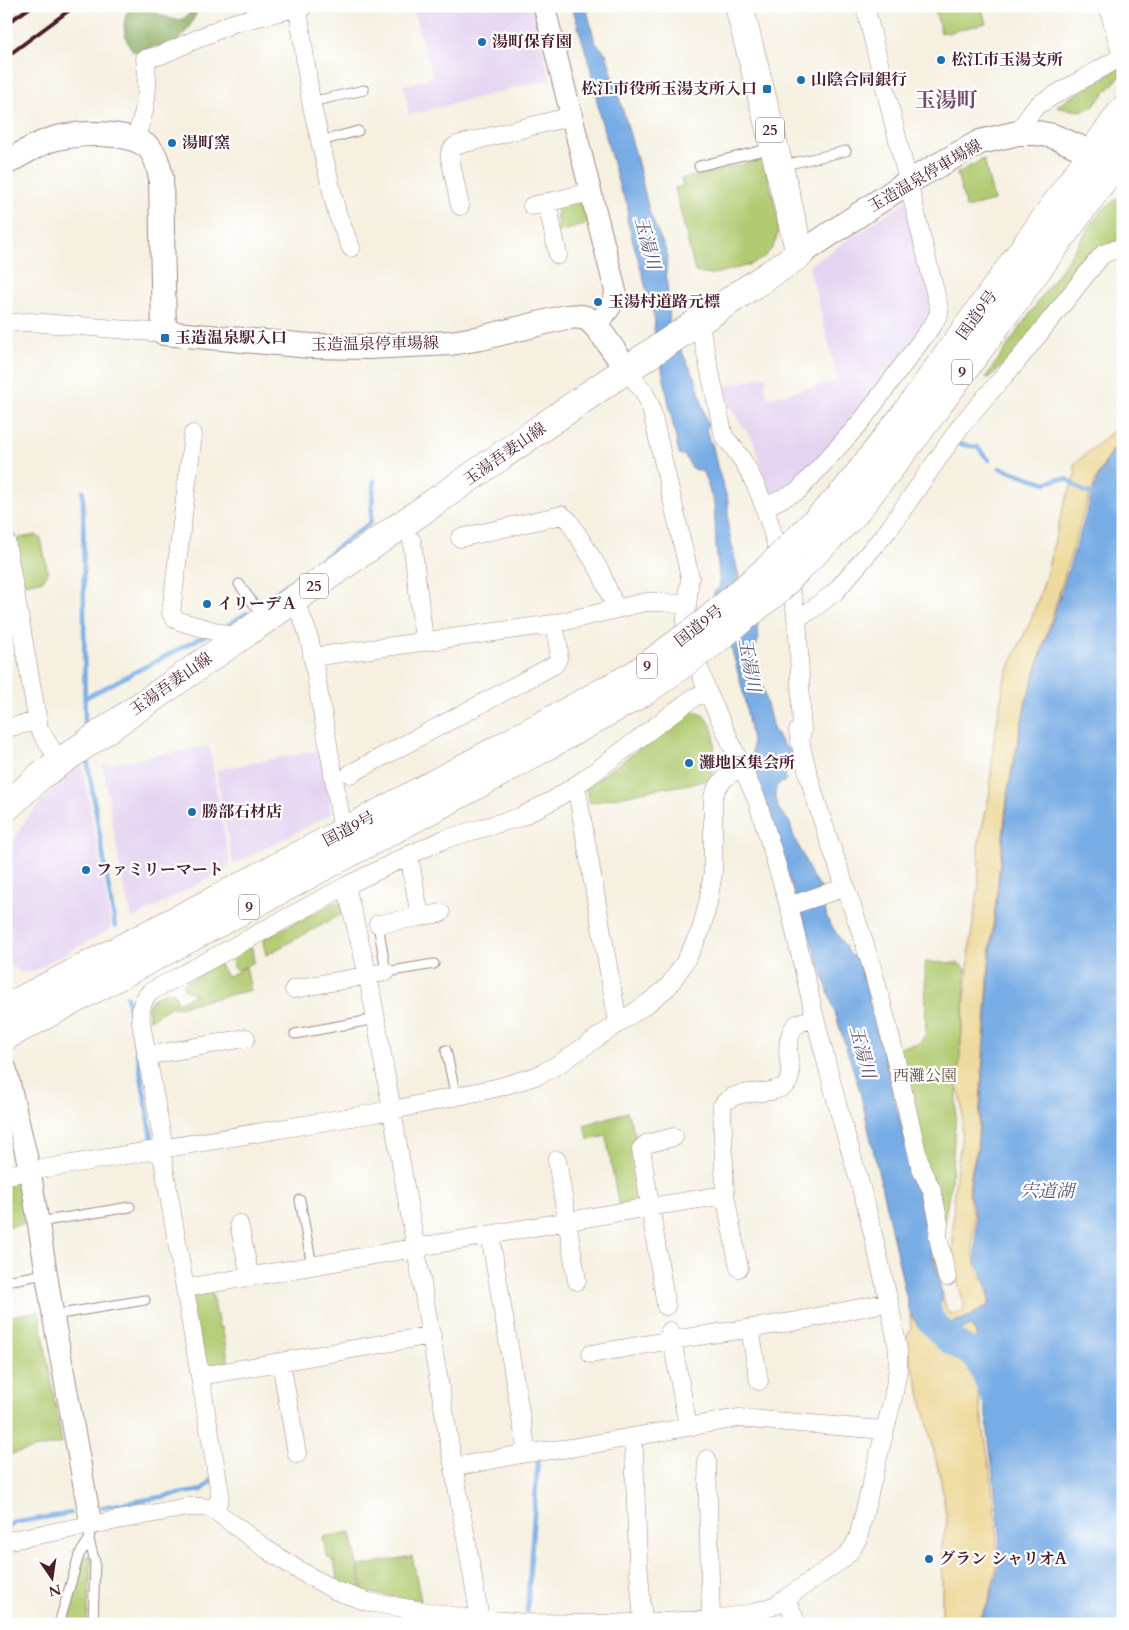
<svg xmlns="http://www.w3.org/2000/svg" width="1129" height="1630" font-family="Cardo,'Noto Serif JP',serif">
<rect width="100%" height="100%" fill="#fff"/>
<filter id="ink" filterUnits="userSpaceOnUse"><feTurbulence type="fractalNoise" baseFrequency=".02" numOctaves="2"/><feDisplacementMap in="SourceGraphic" scale="10" xChannelSelector="R" yChannelSelector="G"/><feConvolveMatrix kernelMatrix="1 2 1 2 8 2 1 2 1" color-interpolation-filters="sRGB"/></filter>
<filter id="wash" filterUnits="userSpaceOnUse"><feTurbulence type="fractalNoise" baseFrequency=".0096" numOctaves="4" result="noise"/><feDisplacementMap in="SourceGraphic" scale="20" xChannelSelector="R" yChannelSelector="G"/><feGaussianBlur stdDeviation="1.12" result="paint"/><feColorMatrix in="noise" values="0 0 0 0 0 0 0 0 0 0 0 0 0 0 0 0 0 1.4 0 .05"/><feComposite in="paint" operator="in"/></filter>
<g filter="url(#wash)">
<rect width="100%" height="100%" fill="#f5f0e0"/>
<path fill="#e4d3f1" d="M412 6H532L550 79 409 115 403 85 433 78Z
M906 201 937 313 807 480 769 493 754 442 729 406 725 386 766 376 765 386 768 398 838 381 809 266Z
M209 746 230 867 132 919 121 874 103 765Z
M324 749 331 814 233 865 216 770Z
M80 764H82L111 925 109 930 33 971 22 972 11 967 6 946V859L22 826 40 802Z"/>
<path fill="#b0cb71" stroke="#7d754e" d="M945 6H981L986 23 947 33 946 32 941 33 935 9Z
M1123 66V73L1094 105 1088 109 1080 111 1058 108 1057 106Z
M764 159 779 222C777 256 759 264 729 270 715 274 710 276 695 272L675 188 683 186 681 179Z
M984 159 994 201 966 208 957 173Z
M1119 197H1123V240L1004 365 988 378 986 377 1101 211Z
M575 201 588 207 592 223 558 232 556 205Z
M36 535 41 539 48 573 43 580 26 584 21 580 15 545 19 538Z
M694 711C724 720 713 757 711 780L667 788 665 787 590 803 586 788 689 712Z
M335 902 342 906 344 913 266 955 263 942 265 938Z
M249 946 252 948 254 962 238 970 234 967 231 956Z
M925 962 958 963 966 969 951 1182 942 1236 940 1279 906 1130 883 1051 919 1043 926 1034Z
M219 963 227 977 246 967 251 990 173 1008 172 1006 149 1020 148 1006 153 999 168 990 174 993 178 1003 196 994 185 990 183 984Z
M627 1112 638 1141 632 1143 642 1194 632 1205 619 1207 606 1136 589 1140 584 1125Z
M16 1181 19 1182 28 1223 6 1227V1182Z
M211 1287 219 1327H222L229 1364 209 1368 204 1364 190 1296Z
M39 1311 62 1443 6 1455V1317Z
M351 1532 362 1591 350 1588 338 1581 334 1562 326 1555 323 1537Z
M89 1555 92 1559 87 1623 67 1624 66 1620 83 1558Z
M412 1556 421 1601 364 1592 359 1566Z"/>
<path fill="#8caf63" stroke="#6b6747" d="M131 6H152L155 12C173 20 183 27 194 6H200L189 28 175 44 152 47 136 53C123 44 120 18 131 6Z"/>
<path fill="#eeda9e" stroke="#9c7c64" d="M1123 423V443L1112 449 1095 481 1082 518 1026 702 1020 728 1008 788 989 961 977 1149C973 1164 969 1178 969 1194 969 1203 974 1212 974 1221 973 1237 971 1250 976 1266 979 1279 993 1292 988 1306L964 1319 950 1323 939 1318 937 1308 943 1298 947 1311 951 1314 960 1313 963 1310 964 1305C960 1288 952 1270 953 1252 953 1233 953 1213 954 1194 956 1165 970 1113 957 1087L971 936 979 885 978 846 989 797 994 740 1004 681 1012 660 1031 620 1044 583 1063 508 1076 473 1074 464Z
M910 1315 919 1327 926 1331 932 1324C949 1328 952 1334 970 1326L975 1330 976 1334V1380L990 1470 997 1532 996 1570 988 1603 975 1624H942V1546L947 1522 941 1481 918 1384 904 1341 911 1330Z"/>
<path fill="#77ace4" stroke="#606688" d="M572 6H586L595 42 606 53 637 159 649 211 668 256 666 268 670 328 696 380 708 427 706 429 710 443H712L717 466 728 501V527L738 573 742 587 757 620 759 638 755 648 761 681 773 728 783 745 796 755 799 770 794 767 788 769 785 775 786 779 784 782 779 783 776 788 775 797 778 808 790 823 793 834 813 878 821 888 827 919 850 954 859 961 904 1136 943 1298 936 1308 937 1315 942 1321 950 1324 964 1319 988 1306 990 1301 988 1288 976 1261V1219L970 1195 972 1172 978 1149 990 961 1009 788 1026 703 1097 480 1113 449 1123 444V1624H976L989 1603 998 1570 1000 1531 976 1334 975 1330 970 1326C952 1334 949 1328 932 1324L926 1331 920 1327 910 1313 860 1091 823 975 779 852 750 762C755 749 751 737 749 724 742 679 728 636 713 593L720 587 716 547 714 503 703 472 692 468 685 456 679 454 654 329 655 320 627 220 628 205 620 189 600 116 590 66Z"/>
<g fill="none" stroke-linecap="round" stroke-linejoin="round">
<path stroke="#77ace4" stroke-width="4.5" d="M959 444 977 447 989 460
M1000 468 1046 483 1058 479H1067L1083 491 1098 496
M83 491 85 730
M264 601 370 523 371 520 374 481
M225 627 247 613
M85 698 206 635
M87 759 115 926
M127 996 152 1138
M102 1507 202 1490 211 1482V1479
M8 1530 9 1526 13 1523 71 1513
M527 1612 538 1459"/>
<path stroke="#77ace4" stroke-width="28" d="M924 1291 929 1319 947 1338 978 1357 994 1395"/>
</g>
</g>
<g filter="url(#ink)">
<g fill="none" stroke-linecap="round" stroke-linejoin="round">
<defs>
<path id="service" d="M311 102 364 90
M321 141 358 131
M699 166 772 148
M780 166 846 151
M239 584 264 618
M378 924 386 972 434 964
M295 1034 376 1019
M446 1050 456 1097
M300 1200 312 1266
M39 1222 130 1207
M6 1281 46 1274
M54 1315 145 1300
M91 1524 89 1540 95 1562 93 1624
M59 1624 79 1555 89 1540"/>
<path id="minor" d="M1108 6 1122 57
M298 8 311 102 337 213 351 248
M1018 133 1032 111 1039 104 1123 56
M134 140C146 114 150 87 145 59L161 55 233 23 304 6
M547 202 558 255
M460 206 450 158C449 152 452 148 457 145L572 116
M532 206 591 192
M699 321 724 437C757 470 769 521 782 564 788 582 795 601 797 620 800 656 800 694 802 730L800 742
M6 323 31 322 164 333
M193 434 171 613 175 619 179 621 238 638
M765 507 798 491 860 423 934 323 939 313V308L865 6
M460 538 562 515 569 521 600 571 616 609
M6 541 39 729 60 762
M412 541 424 641
M293 601C311 627 314 664 319 695 327 737 334 778 341 820L345 832
M796 618 810 611 835 592 889 529 962 424 1019 359 1097 261 1103 254 1123 247
M312 657 553 624 646 602H663L687 606
M6 728 38 721
M798 731C815 817 854 900 877 985 894 1045 906 1108 921 1169L932 1190 939 1223 938 1237 947 1277
M350 774 554 665C564 656 556 636 553 624
M576 785 618 1023
M346 886 368 976 376 1019 480 1619
M789 906 846 887
M420 917 441 913
M378 924 420 917 409 855
M294 989 386 972
M146 1056 246 1038
M164 1148 141 1023C140 1011 141 1001 150 992L346 886 409 855 445 839 520 817 555 799 585 779 693 698 707 691
M161 1149 220 1493 219 1501 213 1509
M557 1160 577 1281
M6 1175 393 1110 500 1087 539 1075 559 1064 648 1003 668 987 685 962 701 930 708 903 713 872V797C718 782 728 775 741 767
M239 1224 250 1277
M490 1235 527 1453
M739 1268 725 1195 722 1106C735 1085 770 1099 787 1084 792 1076 790 1069 789 1060 787 1049 788 1029 799 1023 804 1021 810 1020 815 1018
M185 1288 649 1207 725 1195
M666 1306 641 1149 646 1144 674 1137
M750 1329 759 1381
M591 1354 672 1340 670 1331
M281 1362 297 1454
M201 1376 432 1335
M688 1427 672 1340 792 1322 889 1302
M634 1450 638 1561 643 1622
M707 1459 711 1620
M455 1467 527 1453 571 1448 738 1418 885 1430
M6 1541 187 1507H202L213 1509 266 1549 297 1569 334 1590 368 1602 458 1617 526 1623 604 1624 711 1620 753 1613 776 1605 844 1558 852 1549 858 1538 893 1398 898 1369V1350L889 1302 866 1205 839 1111 815 1018 789 906 757 800 707 691 685 627 690 577 650 404 644 392 627 370
M781 1602 790 1607 797 1624"/>
<path id="tertiary" d="M544 6 616 293C612 307 605 315 595 325
M6 1069 30 1171 53 1315 91 1524"/>
<path id="secondary" d="M6 163C19 155 33 147 47 141 71 132 131 129 150 149 157 157 159 168 161 178L164 333 310 346 368 347 451 343 481 338 566 317C573 316 579 316 586 318 598 324 618 358 627 370
M800 254 908 182 980 142 1018 133H1037L1053 136 1109 160"/>
<path id="primary" d="M6 808 40 776 60 762 599 388 800 254 765 109 739 6"/>
<path id="trunk" d="M790 547 844 493 906 413 1123 110
M796 571 853 515 919 431 1123 153
M6 1008 223 896 484 757
M6 1036 492 777"/>
</defs>
<use href="#service" stroke="#a08886" stroke-width="11"/>
<use href="#minor" stroke="#a08886" stroke-width="19"/>
<use href="#tertiary" stroke="#a08886" stroke-width="23"/>
<use href="#secondary" stroke="#a08886" stroke-width="26"/>
<use href="#primary" stroke="#a08886" stroke-width="29"/>
<use href="#trunk" stroke="#a08886" stroke-width="29"/>
<use href="#service" stroke="#fff" stroke-width="9"/>
<use href="#minor" stroke="#fff" stroke-width="18"/>
<use href="#tertiary" stroke="#fff" stroke-width="21"/>
<use href="#secondary" stroke="#fff" stroke-width="24"/>
<use href="#primary" stroke="#fff" stroke-width="28"/>
<use href="#trunk" stroke="#fff" stroke-width="28"/>
<path stroke="#4a1f2b" stroke-width="4" d="M6 24 32 6
M6 57 75 6"/>
<defs>
<path id="trunk-bridge" d="M484 757 636 674 705 623 771 566 790 547
M492 777 645 691 712 643 779 589 796 571"/>
</defs>
<use href="#trunk-bridge" stroke="#a08886" stroke-width="29" stroke-linecap="butt"/>
<use href="#trunk-bridge" stroke="#fff" stroke-width="28"/>
</g>
</g>
<g fill="#1f6fb2" stroke="#fff" stroke-width="2">
<circle cx="482" cy="42" r="5"/>
<circle cx="941" cy="60" r="5"/>
<circle cx="801" cy="80" r="5"/>
<rect x="762" y="84" width="10" height="10" rx="2.5"/>
<circle cx="172" cy="143" r="5"/>
<circle cx="598" cy="302" r="5"/>
<rect x="160" y="333" width="10" height="10" rx="2.5"/>
<circle cx="207" cy="604" r="5"/>
<circle cx="689" cy="763" r="5"/>
<circle cx="192" cy="812" r="5"/>
<circle cx="86" cy="870" r="5"/>
<circle cx="929" cy="1559" r="5"/>
</g>
<g text-anchor="middle" dominant-baseline="central" stroke-width="4.5" stroke-linejoin="round" paint-order="stroke">
<g fill="#fff" stroke="#80626b" stroke-width="1">
<rect x="756" y="117.5" width="28" height="25" rx="4"/>
<rect x="952" y="359.5" width="20" height="25" rx="4"/>
<rect x="300" y="573.5" width="28" height="25" rx="4"/>
<rect x="637" y="653.5" width="20" height="25" rx="4"/>
<rect x="239" y="894.5" width="20" height="25" rx="4"/>
</g>
<g font-size="15" font-weight="bold" fill="#4a1f2b">
<text x="770" y="130">25</text>
<text x="962" y="372">9</text>
<text x="314" y="586">25</text>
<text x="647" y="666">9</text>
<text x="249" y="907">9</text>
</g>
<g font-size="16" font-weight="bold" fill="#4a1f2b" stroke="#fff" text-anchor="start">
<text x="492" y="42">湯町保育園</text>
<text x="951" y="60">松江市玉湯支所</text>
<text x="811" y="80">山陰合同銀行</text>
<text x="757" y="89" text-anchor="end">松江市役所玉湯支所入口</text>
<text x="182" y="143">湯町窯</text>
<text x="608" y="302">玉湯村道路元標</text>
<text x="175" y="338">玉造温泉駅入口</text>
<text x="217" y="604">イリーデＡ</text>
<text x="699" y="763">灘地区集会所</text>
<text x="202" y="812">勝部石材店</text>
<text x="96" y="870">ファミリーマート</text>
<text x="939" y="1559">グラン シャリオA</text>
</g>
<g font-size="16" fill="#4a1f2b" stroke="#fff">
<text transform="translate(925 176) rotate(-30)">玉造温泉停車場線</text>
<text transform="translate(977 315) rotate(-54)">国道9号</text>
<text transform="translate(375 344) rotate(-1)">玉造温泉停車場線</text>
<text transform="translate(505 454) rotate(-35)">玉湯吾妻山線</text>
<text transform="translate(699 626) rotate(-38)">国道9号</text>
<text transform="translate(171 684) rotate(-35)">玉湯吾妻山線</text>
<text transform="translate(349 829) rotate(-28)">国道9号</text>
</g>
<g font-size="16" fill="#695340" stroke="#fff">
<text x="925" y="1076">西灘公園</text>
</g>
<g font-size="18" font-style="italic" fill="#5c5775" stroke="#fff">
<text transform="translate(647 243) rotate(75)">玉湯川</text>
<text transform="translate(749 665) rotate(80)">玉湯川</text>
<text transform="translate(862 1052) rotate(75)">玉湯川</text>
<text x="1047" y="1191">宍道湖</text>
</g>
<g font-size="21" font-weight="bold" fill="#754c6a" stroke="#fff">
<text x="946" y="100">玉湯町</text>
</g>
</g>
<rect width="1129" height="1630" fill="none" stroke="#fff" stroke-width="25"/>
<g transform="translate(52 1578) rotate(167)" stroke="#ffffff" stroke-width="4" paint-order="stroke">
<path d="M0-4L9 19L0 12L-9 19Z" fill="#4a1f2b"/>
<text y="-8" font-size="14" font-weight="bold" text-anchor="middle" fill="#4a1f2b">N</text>
</g>
</svg>
